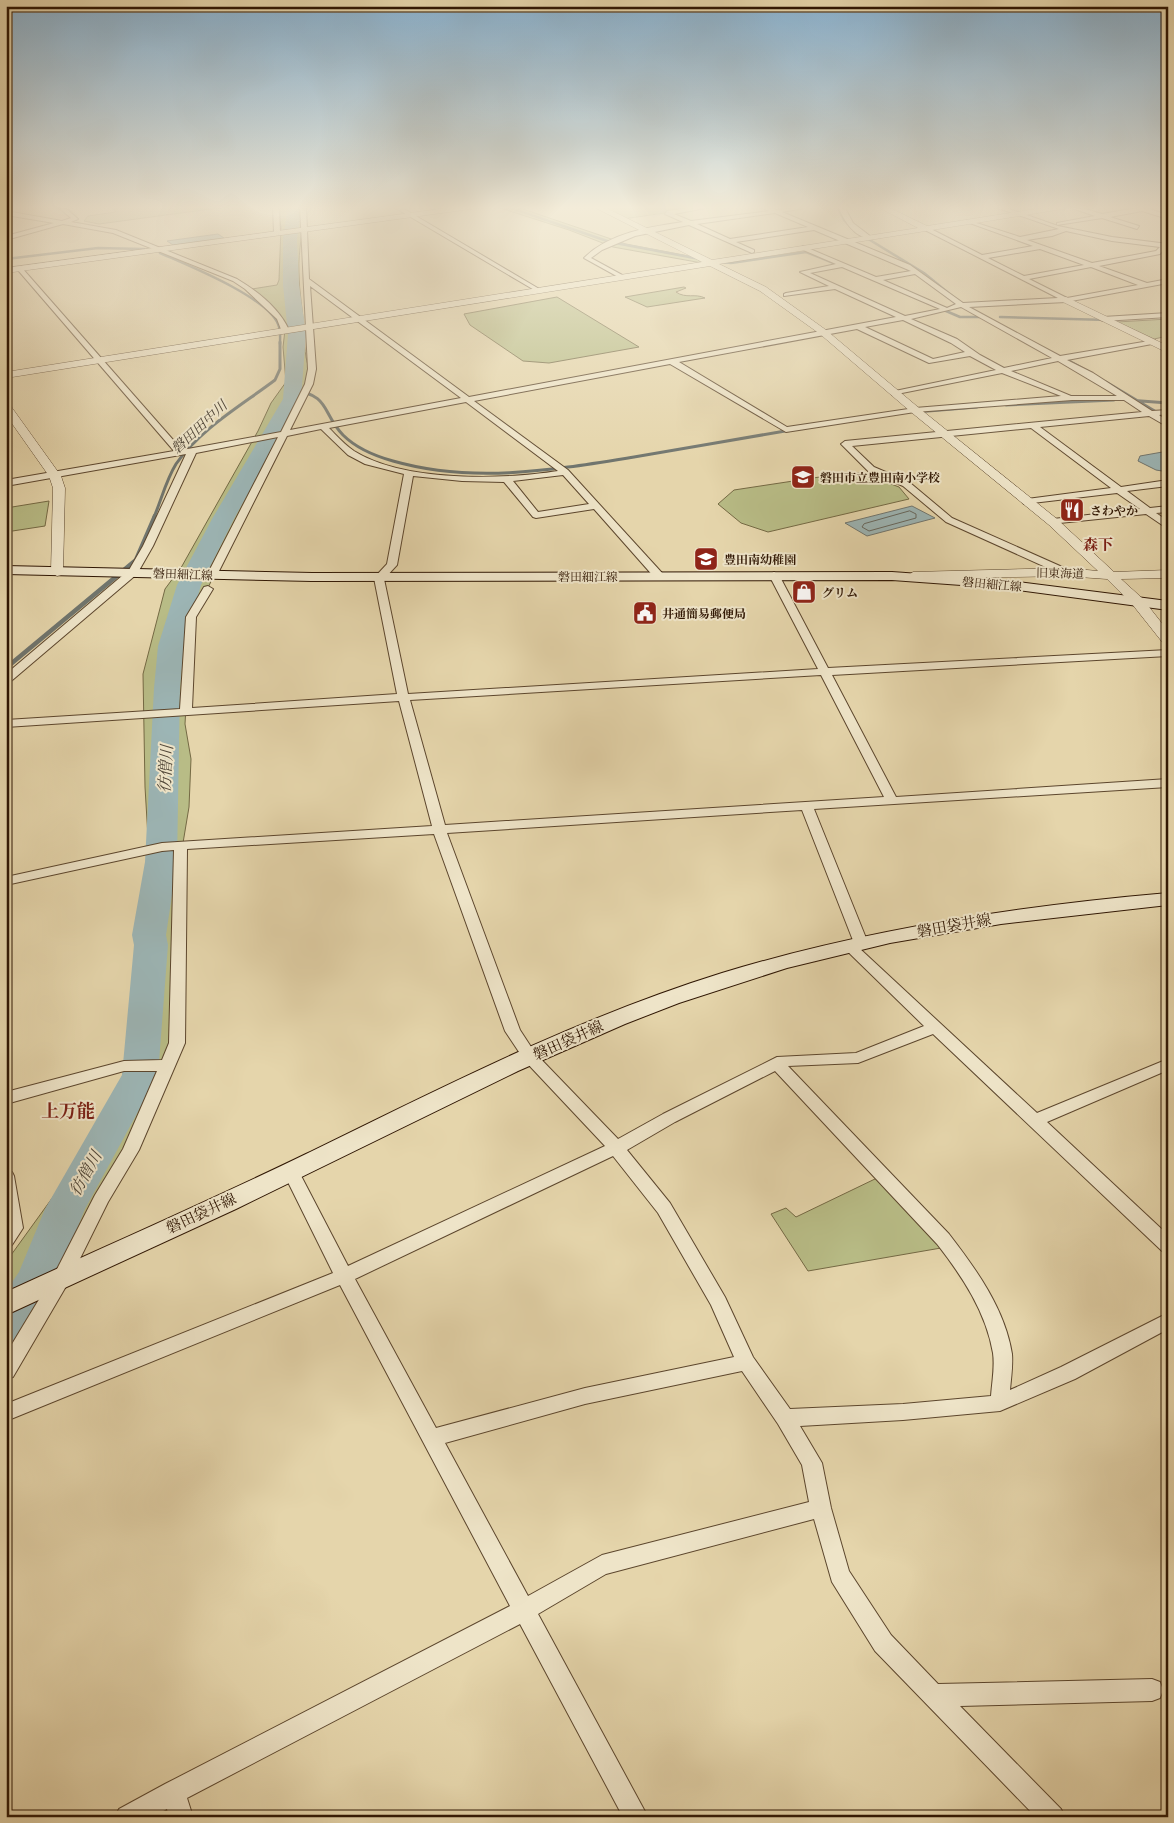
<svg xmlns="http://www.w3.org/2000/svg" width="1174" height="1823" font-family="'Libre Caslon Text','Noto Serif JP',serif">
<rect width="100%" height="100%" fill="#e5d5ab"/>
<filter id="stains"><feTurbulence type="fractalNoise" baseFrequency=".004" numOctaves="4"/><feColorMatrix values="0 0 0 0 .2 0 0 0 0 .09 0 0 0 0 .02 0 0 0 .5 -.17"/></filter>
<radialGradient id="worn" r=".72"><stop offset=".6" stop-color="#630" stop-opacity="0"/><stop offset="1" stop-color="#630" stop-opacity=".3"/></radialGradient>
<path fill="#b8bc86" stroke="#746944" d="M112 206H233L99 224 84 221 88 216 116 212Z
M277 206H303C304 228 298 250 299 272 299 292 303 311 304 330 305 345 304 359 311 372L206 592 191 617 185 724 191 759 189 807 181 855 177 1043C143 1092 127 1149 101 1201 72 1259 38 1315 6 1372V1262L71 1172 120 1111 124 1066 151 945 144 910 149 854 145 787 143 674 165 589 182 566 258 431 271 403 286 382 283 347 285 330 280 318 252 289 277 285 279 280 281 227Z
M494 206H514L626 244 694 257 702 263 613 247 569 230Z
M595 206H713L623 219Z
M684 287 686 288 676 292C686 299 695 293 705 298L647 307 625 297Z
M557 297 639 347 549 363 523 361 470 325 464 314Z
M1168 319V336L1154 339 1117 322Z
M846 473H862L899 487 909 499 768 532 741 523 718 504 734 490Z
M49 501 45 526 6 532V508Z
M877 1178 941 1248 808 1271 771 1214 786 1208 796 1217Z"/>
<path fill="#9cb5b5" stroke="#70756e" d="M218 234 224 238 173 245 167 241Z
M1168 451V472L1156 470 1138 461 1140 456Z
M912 506 935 518 867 536 845 523Z"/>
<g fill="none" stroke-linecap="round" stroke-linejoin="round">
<path stroke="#66665c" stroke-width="1" d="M910 511 916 514V518L869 531 862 527 864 524Z"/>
<path stroke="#70756e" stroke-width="2.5" d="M505 206 610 242 705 260
M837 206 844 220 851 227
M865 237 924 273 952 296
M160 253C187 265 267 297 278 324 281 330 280 337 280 344
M6 259 98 248 144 249
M721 262 731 263 806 252 841 266
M939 308 960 317H985
M1000 317 1108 320"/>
<path stroke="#70756e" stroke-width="3" d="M1062 357 1087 371
M1106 382 1168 419
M292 390C331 395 321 412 343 435 356 448 375 456 393 461 473 484 553 470 634 457 686 448 739 439 791 430
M1128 400 1168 403
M1006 405 1114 400
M916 412 977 407
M154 517C161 501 166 480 176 464 200 429 242 405 275 380L280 369V342"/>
<path stroke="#70756e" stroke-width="4.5" d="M6 668 136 560 155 516"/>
<path fill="#9cb5b5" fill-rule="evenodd" d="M288 206H302L297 239 299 285 306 334 301 399 234 519 201 585 184 646 180 688 177 862 166 935 168 945 158 1075 85 1209 52 1291 21 1340 6 1345V1291L19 1272 45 1209 122 1075 134 945 132 935 145 862 154 688 158 646 177 585 212 519 283 399 288 334 283 285V239Z"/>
<defs>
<path id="minor" d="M57 206H63L78 219 71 222 116 230 237 279C257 291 279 308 289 330L282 332 277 319 245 289 233 281 113 233 63 224 6 240V236L54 223 6 215V211L62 221 71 218Z
M273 206H279L280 233 277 235 274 233Z
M300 206H306L309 279 469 397 896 317 835 289 784 296V294L786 293 829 286 800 272 836 264 801 249 800 248 803 246 876 277 911 271 814 230 736 242 754 250V252L752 253 689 225 635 236 602 250 591 258 624 276V278L622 279 584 258C609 233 649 227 683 222L665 214 667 211 702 206H716L674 214 691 221 769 211 759 206H767L776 210 815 206 782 212 910 265 963 303 1058 298 923 229V227H927L982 255 1033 246 967 222V220L1020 237 1059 229 992 206H1001L1058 226 1112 237 1168 244 1160 254 1099 266 1147 283 1168 279V283L1066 302 969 307 1060 356 1155 340V344H1152L1067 360 1093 373 1152 411 1168 410V414L1159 415 1168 421V427L1149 416 1040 427 1121 487 1168 480V486L1127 491 1150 508 1168 506V512L1156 513 1168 521V529L1146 514 1050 524 1048 522 1053 519 1140 509 1117 493 1024 504 1022 502 1027 499 1111 488 1031 428 852 446 874 467 909 482 952 518 1069 570V574H1061L946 522 903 486 868 471 841 444 845 441 1142 412 1124 400H1072L915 412 786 432 670 364 474 401 568 470 663 574V578H655L594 509 536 518 533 517 504 482 462 481 413 476 397 565 384 579 408 694 818 669 769 575 774 572 779 575 828 668 1168 650V656L832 675 896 797 1168 779V787L814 809 868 943 866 946 858 947 1037 1113 1168 1059V1070L1047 1122 1168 1235V1253L1162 1251 933 1034 858 1063 788 1066 949 1234C976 1269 1005 1309 1012 1354 1013 1366 1011 1378 1010 1390L1061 1367 1168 1313V1329L1075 1379 1000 1411 903 1420 800 1426 822 1463 831 1508 849 1571 891 1635 938 1684 1152 1679 1160 1682 1163 1690 1160 1698 1152 1701 960 1706 1061 1809 1065 1817H1036L875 1651 832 1582 814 1519 606 1574 538 1614 648 1817H623L520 1624 187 1798 193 1817H169L167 1809 152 1817H115L119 1809 165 1784 510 1606 340 1285 6 1421V1404L333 1273 283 1172 285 1168 291 1166 297 1168 348 1266 605 1146 525 1061 505 1031 434 834 187 849 185 1043 139 1150 108 1202 68 1283 13 1377 6 1379V1354L55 1273 95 1195 123 1149 157 1071H124L6 1104V1092L124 1061 162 1060 169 1043 174 850 162 851 6 885V877L162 843 432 826 399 701 6 727V720L180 709 186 617 204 587 208 586 213 589 196 617 192 708 397 694 374 578 387 564 404 474 365 464 348 455 321 429 287 436 217 575 212 578 207 575 278 437 196 453 153 546 137 574 10 682 6 683V674L129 570 143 546 186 454 6 486V480L174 451 17 269 22 268 182 450 281 432 305 384 308 369ZM775 213 808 227 730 239 697 224ZM1066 231 1112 241 1160 247 1156 251 1092 263 1027 240 1052 236ZM1040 249 1084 265 1024 276 988 258ZM842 267 940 309 905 316 810 273ZM1091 267 1138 285 1067 298 1029 279ZM915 274 956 304 947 308 883 280ZM310 286 461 398 290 430 313 384 316 369ZM961 307 1052 358 1004 368 980 355 957 339 911 319ZM903 320 951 343 965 352 933 359 865 327ZM857 329 929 363 970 356 996 370 895 391 891 393 892 395 1002 373 1061 396 915 408 787 427 679 362ZM1058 361 1117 396H1071L1011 371ZM466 402 558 471C501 480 404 482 354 451 345 445 337 436 329 428ZM563 475 589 504 538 512 513 481ZM821 675 884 797 445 825 410 700ZM802 810 854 943H844L842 946 924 1026 856 1053 777 1057 663 1114 618 1139 535 1053 520 1030 447 833ZM775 1071 937 1244C962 1276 986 1312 993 1353 995 1367 992 1382 991 1396L903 1404 790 1409 753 1357 725 1297 670 1203 627 1150 675 1122ZM613 1156 658 1213 711 1305 734 1357 585 1388 436 1428 355 1279ZM742 1371 778 1424 802 1465 809 1502 602 1555 528 1596 445 1443 585 1404Z
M392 206H399L541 290 536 291Z
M838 206H844L853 223 870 236V238C854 238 843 219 838 206Z
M1066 206H1075L1102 214 1136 208 1131 206H1140L1168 215V219L1142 211 1110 217 1139 226 1137 229 1102 218 1057 225V223L1095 216Z
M1168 313V317L1103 321 1099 319 1103 317Z
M6 1170 12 1172 14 1176 23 1228 12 1245 6 1247Z"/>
<path id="tertiary" d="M462 206H482L478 208 6 273V268Z
M592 206H602L712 260 918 228 876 206H886L927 226 1055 206H1073L1069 208 719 264 766 287 826 330 919 408 1057 519 1114 572 1168 570V578L1121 579 1142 598 1168 631V644L1163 643 1132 604 1107 579 1065 576 909 579 907 576 913 572 1065 568 1098 571 1049 525 911 412 820 334 760 291 710 266 6 378V372L702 262Z
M1066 297 1168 346V353L1063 302V298Z
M6 404 10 405 61 476 65 488 63 572 61 575 57 576 51 572 53 488 49 476 6 415Z"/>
<path id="secondary" d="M6 566 312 573 892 572 1003 580 1168 601V610L1003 588 892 580 312 581 6 574Z
M1168 893V905L1001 924 890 943 787 968 679 1003 625 1024 518 1071 236 1209 6 1315V1292C106 1246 207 1202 306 1154 441 1088 577 1018 722 973 867 929 1017 906 1168 893Z"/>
</defs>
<use href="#minor" stroke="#5c462d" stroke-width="2"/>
<use href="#tertiary" stroke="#5c462d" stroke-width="1"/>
<use href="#secondary" stroke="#2f1603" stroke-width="2"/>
<use href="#minor" fill="#eee4c8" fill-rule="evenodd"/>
<use href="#tertiary" fill="#eee4c8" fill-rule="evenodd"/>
<use href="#secondary" fill="#eee4c8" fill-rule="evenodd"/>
</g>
<linearGradient id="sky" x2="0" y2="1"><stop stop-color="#89b4d4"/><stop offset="0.45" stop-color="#f3ecd9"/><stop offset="1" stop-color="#f3ecd9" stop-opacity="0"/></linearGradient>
<rect width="1174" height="461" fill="url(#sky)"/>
<defs>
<symbol id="school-square" viewBox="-11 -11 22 22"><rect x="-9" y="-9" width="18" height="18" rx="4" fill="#8f2418" stroke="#eee4c8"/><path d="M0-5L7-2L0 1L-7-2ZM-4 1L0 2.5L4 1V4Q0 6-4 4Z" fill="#fff"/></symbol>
<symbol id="restaurant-square" viewBox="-11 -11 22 22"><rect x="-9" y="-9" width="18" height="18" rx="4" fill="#8f2418" stroke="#eee4c8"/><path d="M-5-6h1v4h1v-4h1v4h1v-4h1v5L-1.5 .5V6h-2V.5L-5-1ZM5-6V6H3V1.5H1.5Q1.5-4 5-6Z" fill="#fff"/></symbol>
<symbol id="shop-square" viewBox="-11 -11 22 22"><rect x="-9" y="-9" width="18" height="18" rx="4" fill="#8f2418" stroke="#eee4c8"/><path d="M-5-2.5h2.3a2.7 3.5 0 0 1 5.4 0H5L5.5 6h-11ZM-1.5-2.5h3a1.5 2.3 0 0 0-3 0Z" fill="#fff"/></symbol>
<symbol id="civic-square" viewBox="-11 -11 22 22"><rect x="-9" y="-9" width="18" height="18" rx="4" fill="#8f2418" stroke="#eee4c8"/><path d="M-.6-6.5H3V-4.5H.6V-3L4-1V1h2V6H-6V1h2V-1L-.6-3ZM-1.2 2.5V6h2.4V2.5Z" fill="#fff"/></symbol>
</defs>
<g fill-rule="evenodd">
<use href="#school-square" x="789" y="463" width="28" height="28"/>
<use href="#restaurant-square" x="1058" y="496" width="28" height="28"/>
<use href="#school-square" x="692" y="545" width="28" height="28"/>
<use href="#shop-square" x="790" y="578" width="28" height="28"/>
<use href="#civic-square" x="631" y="599" width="28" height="28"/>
</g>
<g text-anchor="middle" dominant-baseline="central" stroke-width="4" stroke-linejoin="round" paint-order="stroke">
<g font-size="12" font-weight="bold" fill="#2f1603" stroke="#eee4c8" text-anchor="start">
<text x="820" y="477">磐田市立豊田南小学校</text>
<text x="1090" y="510">さわやか</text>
<text x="724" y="559">豊田南幼稚園</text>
<text x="822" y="592">グリム</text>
<text x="662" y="613">井通簡易郵便局</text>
</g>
<g font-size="12" fill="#2f1603" stroke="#eee4c8">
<text transform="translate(1060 573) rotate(1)">旧東海道</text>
<text transform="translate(183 574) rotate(2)">磐田細江線</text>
<text x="588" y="576">磐田細江線</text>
<text transform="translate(992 584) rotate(5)">磐田細江線</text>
</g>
<g font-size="14" font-style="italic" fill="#504638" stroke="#eee4c8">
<text transform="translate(199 427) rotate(-43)">磐田田中川</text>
</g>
<g font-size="15" font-weight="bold" fill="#7a1f14" stroke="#eee4c8">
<text x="1098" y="544">森下</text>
</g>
<g font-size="15" fill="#2f1603" stroke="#eee4c8">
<text transform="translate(954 925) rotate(-10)">磐田袋井線</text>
<text transform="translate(568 1040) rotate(-24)">磐田袋井線</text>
<text transform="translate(201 1213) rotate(-25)">磐田袋井線</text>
</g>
<g font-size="16" font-style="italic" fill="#504638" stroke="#eee4c8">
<text transform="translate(165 769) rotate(-87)">彷僧川</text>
<text transform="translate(85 1173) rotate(-61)">彷僧川</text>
</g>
<g font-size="18" font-weight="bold" fill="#7a1f14" stroke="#eee4c8">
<text x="68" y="1111">上万能</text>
</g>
</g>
<rect width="1174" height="1823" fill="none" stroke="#e5d5ab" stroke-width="25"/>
<rect x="8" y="8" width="1159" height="1808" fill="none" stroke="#2f1603" stroke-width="2.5"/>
<rect x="12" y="12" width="1149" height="1798" fill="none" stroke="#2f1603"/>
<rect width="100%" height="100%" filter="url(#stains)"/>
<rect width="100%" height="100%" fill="url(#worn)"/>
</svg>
